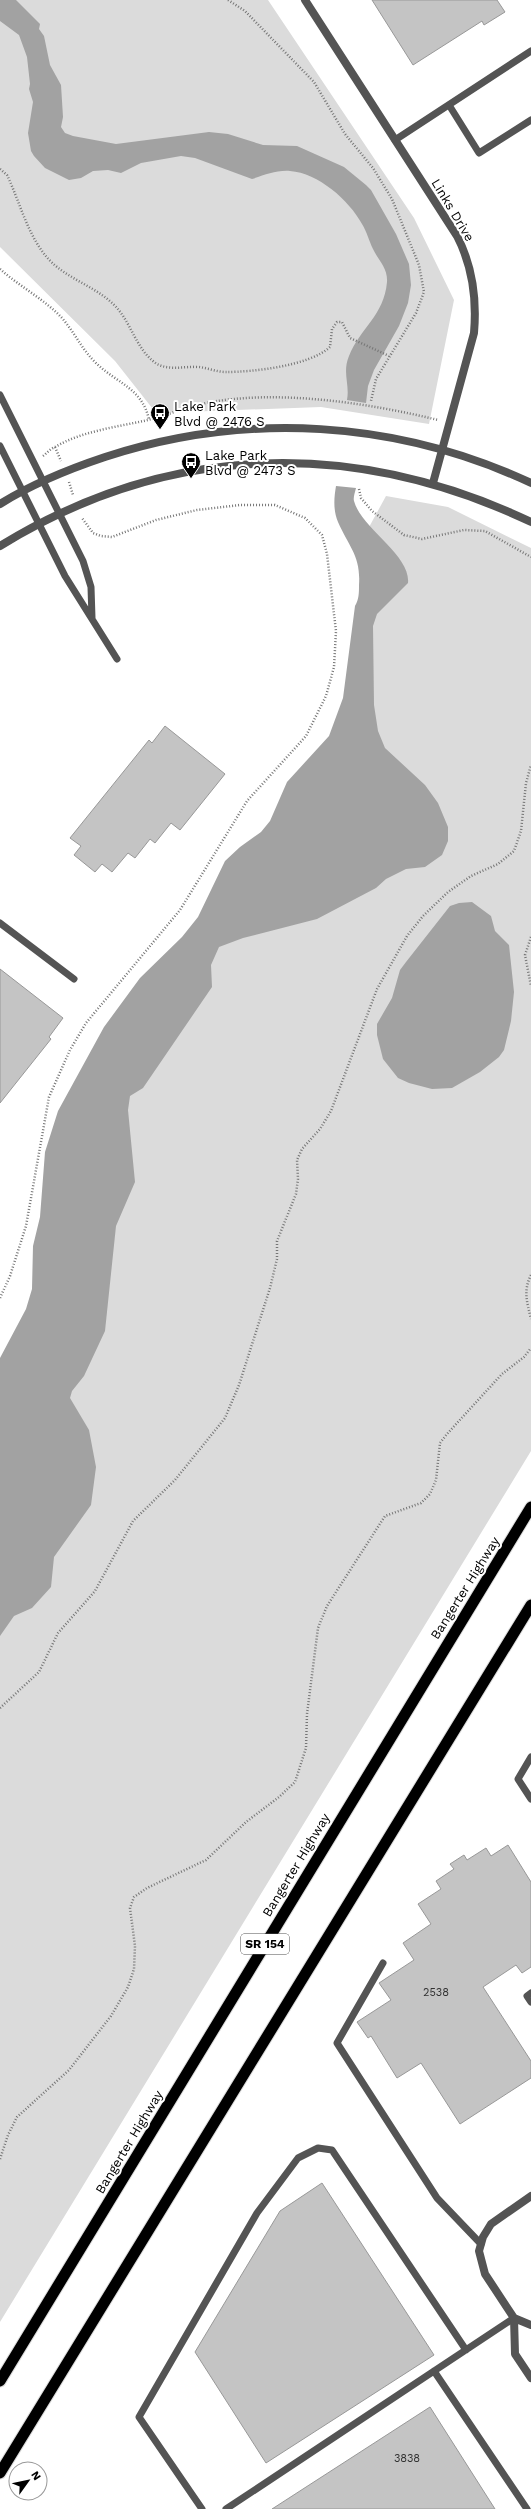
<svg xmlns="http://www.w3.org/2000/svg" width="531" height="2509" font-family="'Work Sans',sans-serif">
<rect width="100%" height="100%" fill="#fff"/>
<path fill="#dbdbdb" d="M0 0H268L414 218 454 300 429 424 321 407 156 413 115 361 0 247Z
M386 496 448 507 531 548V1451L0 2322V1461L98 1100 359 719 368 529Z"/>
<path fill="#a2a2a2" d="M0 0H16L40 24 39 29 44 36 50 65 61 85 63 117 61 127 65 133 73 136 116 144 209 132 228 134 263 145 297 146 344 167 366 185 371 190 396 234 409 264 411 285 408 303 399 326 374 370 368 386 366 403 347 400C350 384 342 373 349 356 360 328 384 316 387 282 388 268 378 260 373 249 369 241 367 232 362 224 349 200 318 173 290 171 276 170 265 175 252 179L195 158 181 156 141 163 121 173 108 170 93 171 81 178 69 180 45 168 34 156 31 151 28 133 33 102 29 89 30 84 27 57 19 35 0 21Z
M336 486 356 488C355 492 353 498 354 501 361 528 411 555 408 583L377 614 373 626 374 705 378 731 385 748 425 785 438 803 448 827V841L442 855 425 867 406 869 386 879 376 888 317 919 243 938 219 947 211 965 212 987 143 1088 130 1096 128 1110 135 1182 116 1226 105 1331 84 1376 72 1391 70 1398 89 1430 96 1467 91 1505 54 1557 51 1587 32 1608 14 1616 0 1636V1358L26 1309 32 1289 33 1246 40 1217 45 1152 58 1111 104 1027 140 978 182 937 198 917 225 861 240 847 261 832 270 821 287 782 329 736 343 698 355 606C359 599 359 593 359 585 361 556 349 547 338 522 333 510 334 498 336 486Z
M472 902 491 916 495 931 509 945 514 992 511 1021 504 1050 499 1057 480 1072 452 1088 432 1089 409 1083 398 1078 383 1059 377 1035V1024L392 998 400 970 406 962 450 906 459 903Z"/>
<path fill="#c4c4c4" stroke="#989898" d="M372 0H497L505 12 484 25 482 21 413 65Z
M165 726 225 774 180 830 171 823 155 843 150 839 135 858 128 853 112 872 102 864 95 872 74 855 81 846 70 838 149 740 152 743Z
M0 969 63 1018 49 1037 51 1039 0 1103Z
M508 1845 531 1882V1967L522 1973 516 1965 483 1987 531 2061V2078L460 2124 421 2063 397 2078 371 2036 368 2038 357 2022 391 2000 379 1983 414 1960 403 1943 431 1924 418 1904 441 1889 436 1881 454 1869 450 1864 464 1855 467 1860 486 1848 491 1856Z
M322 2183 434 2355 266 2463 195 2352 280 2211Z
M430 2407 495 2509H272Z"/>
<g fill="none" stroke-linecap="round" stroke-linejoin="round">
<defs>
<path id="trunk" d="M0 2381 531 1507
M0 2473 531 1605"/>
</defs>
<use href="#trunk" stroke="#dbdbdb" stroke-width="13"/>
<path stroke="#767676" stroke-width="2.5" stroke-dasharray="1 2" stroke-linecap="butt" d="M228 0 245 11 314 82 345 134 373 168 392 199 419 265 424 292 416 313 376 379 371 401
M0 169 7 175C21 204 30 246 57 267 76 282 101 290 117 308 132 325 137 351 157 364 171 371 184 366 199 367 208 368 217 372 226 372 253 372 309 366 330 347L332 329 337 322H342L350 338 389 356
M0 269C19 286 44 299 62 318 75 333 82 350 97 364 117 383 143 389 149 420
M55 447 61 461
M43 456C47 453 50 449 55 447 82 431 117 427 148 420 167 415 187 407 206 403 277 389 369 403 438 420
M69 482 73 495
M359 489 361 498 372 511 404 535 422 539 464 530 485 531 531 557
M531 937 525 955 531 986
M531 1275C523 1291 527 1302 531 1319
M0 1298 10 1276 26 1226 49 1097 70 1050 86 1023 180 910 247 801 306 736 326 696 334 667 336 631 327 554 322 535 305 518 275 505H240L197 510 156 520 112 537 101 536 93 533 82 518
M0 1708 39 1672 58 1633 95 1591 133 1521 175 1480 225 1418 239 1385 270 1288 277 1259V1241L296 1194 298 1179 297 1160 302 1149 320 1129 331 1111 377 989 407 936 423 916 448 892 471 876 498 864 514 851 521 831 526 783 531 765
M0 2159 8 2135 17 2117 69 2070 111 2016 128 1987 134 1969 135 1946 130 1908 134 1897 147 1888 206 1860 246 1822 279 1797 295 1782 306 1748 307 1714 318 1628 327 1606 385 1516 421 1503 430 1494 436 1480 440 1443 447 1434 502 1374 524 1357 531 1348"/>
<path stroke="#545454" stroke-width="7" d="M449 105 479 153 531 120
M395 140 531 51
M0 395 83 561 91 587 92 618
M0 446 65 576 117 659
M0 923 74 979
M531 1757 518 1779 531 1799
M383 1963 337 2043 437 2198 481 2244
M531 1993 527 1996 531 2002
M434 2371 527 2509
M202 2509 139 2417 257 2213 298 2158 318 2148 332 2150 466 2350
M226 2509 514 2318"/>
<path stroke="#545454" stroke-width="8" d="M305 0 457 236C473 267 477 298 474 333L433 483"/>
<path stroke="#545454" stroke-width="8" d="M0 504C32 484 69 469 105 457 246 411 397 420 531 483
M0 546C169 442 354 438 531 522
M531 2196 491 2224 483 2237 479 2251 485 2274 514 2318 515 2354 531 2378
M514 2318 531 2325"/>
<use href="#trunk" stroke="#000" stroke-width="11"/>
</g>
<defs>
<symbol id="bus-pin" viewBox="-11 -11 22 30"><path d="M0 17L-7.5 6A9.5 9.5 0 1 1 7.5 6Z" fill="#000" stroke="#fff"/><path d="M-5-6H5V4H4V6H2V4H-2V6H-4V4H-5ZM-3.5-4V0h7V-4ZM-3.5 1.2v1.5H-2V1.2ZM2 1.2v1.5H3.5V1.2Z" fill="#fff"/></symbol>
</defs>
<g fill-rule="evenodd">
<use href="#bus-pin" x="149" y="402" width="22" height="30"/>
<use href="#bus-pin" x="180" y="451" width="22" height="30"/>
</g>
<g text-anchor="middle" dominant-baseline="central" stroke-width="4" stroke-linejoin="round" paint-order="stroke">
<g font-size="11" fill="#313131">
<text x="436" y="1992">2538</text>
<text x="407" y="2458">3838</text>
</g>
<rect fill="#fff" stroke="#4c4c4c" stroke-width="1" x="241" y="1934" width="48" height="20" rx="3"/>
<g font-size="12" font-weight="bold" fill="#000">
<text x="265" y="1944">SR 154</text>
</g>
<g font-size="13" fill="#000" stroke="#fff">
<text transform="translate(453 210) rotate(59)">Links Drive</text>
<text transform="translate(465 1588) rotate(-58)">Bangerter Highway</text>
<text transform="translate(296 1865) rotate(-59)">Bangerter Highway</text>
<text transform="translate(129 2142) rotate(-59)">Bangerter Highway</text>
</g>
<g font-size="13" fill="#000" stroke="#fff" text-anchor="start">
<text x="174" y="406">Lake Park<tspan x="174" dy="15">Blvd @ 2476 S</tspan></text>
<text x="205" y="455">Lake Park<tspan x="205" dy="15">Blvd @ 2473 S</tspan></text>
</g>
</g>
<g transform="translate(28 2481) rotate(57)"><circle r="19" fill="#ffffff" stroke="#999999"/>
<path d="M0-3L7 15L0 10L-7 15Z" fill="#000000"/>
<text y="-6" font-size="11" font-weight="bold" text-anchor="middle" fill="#000000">N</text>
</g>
</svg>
